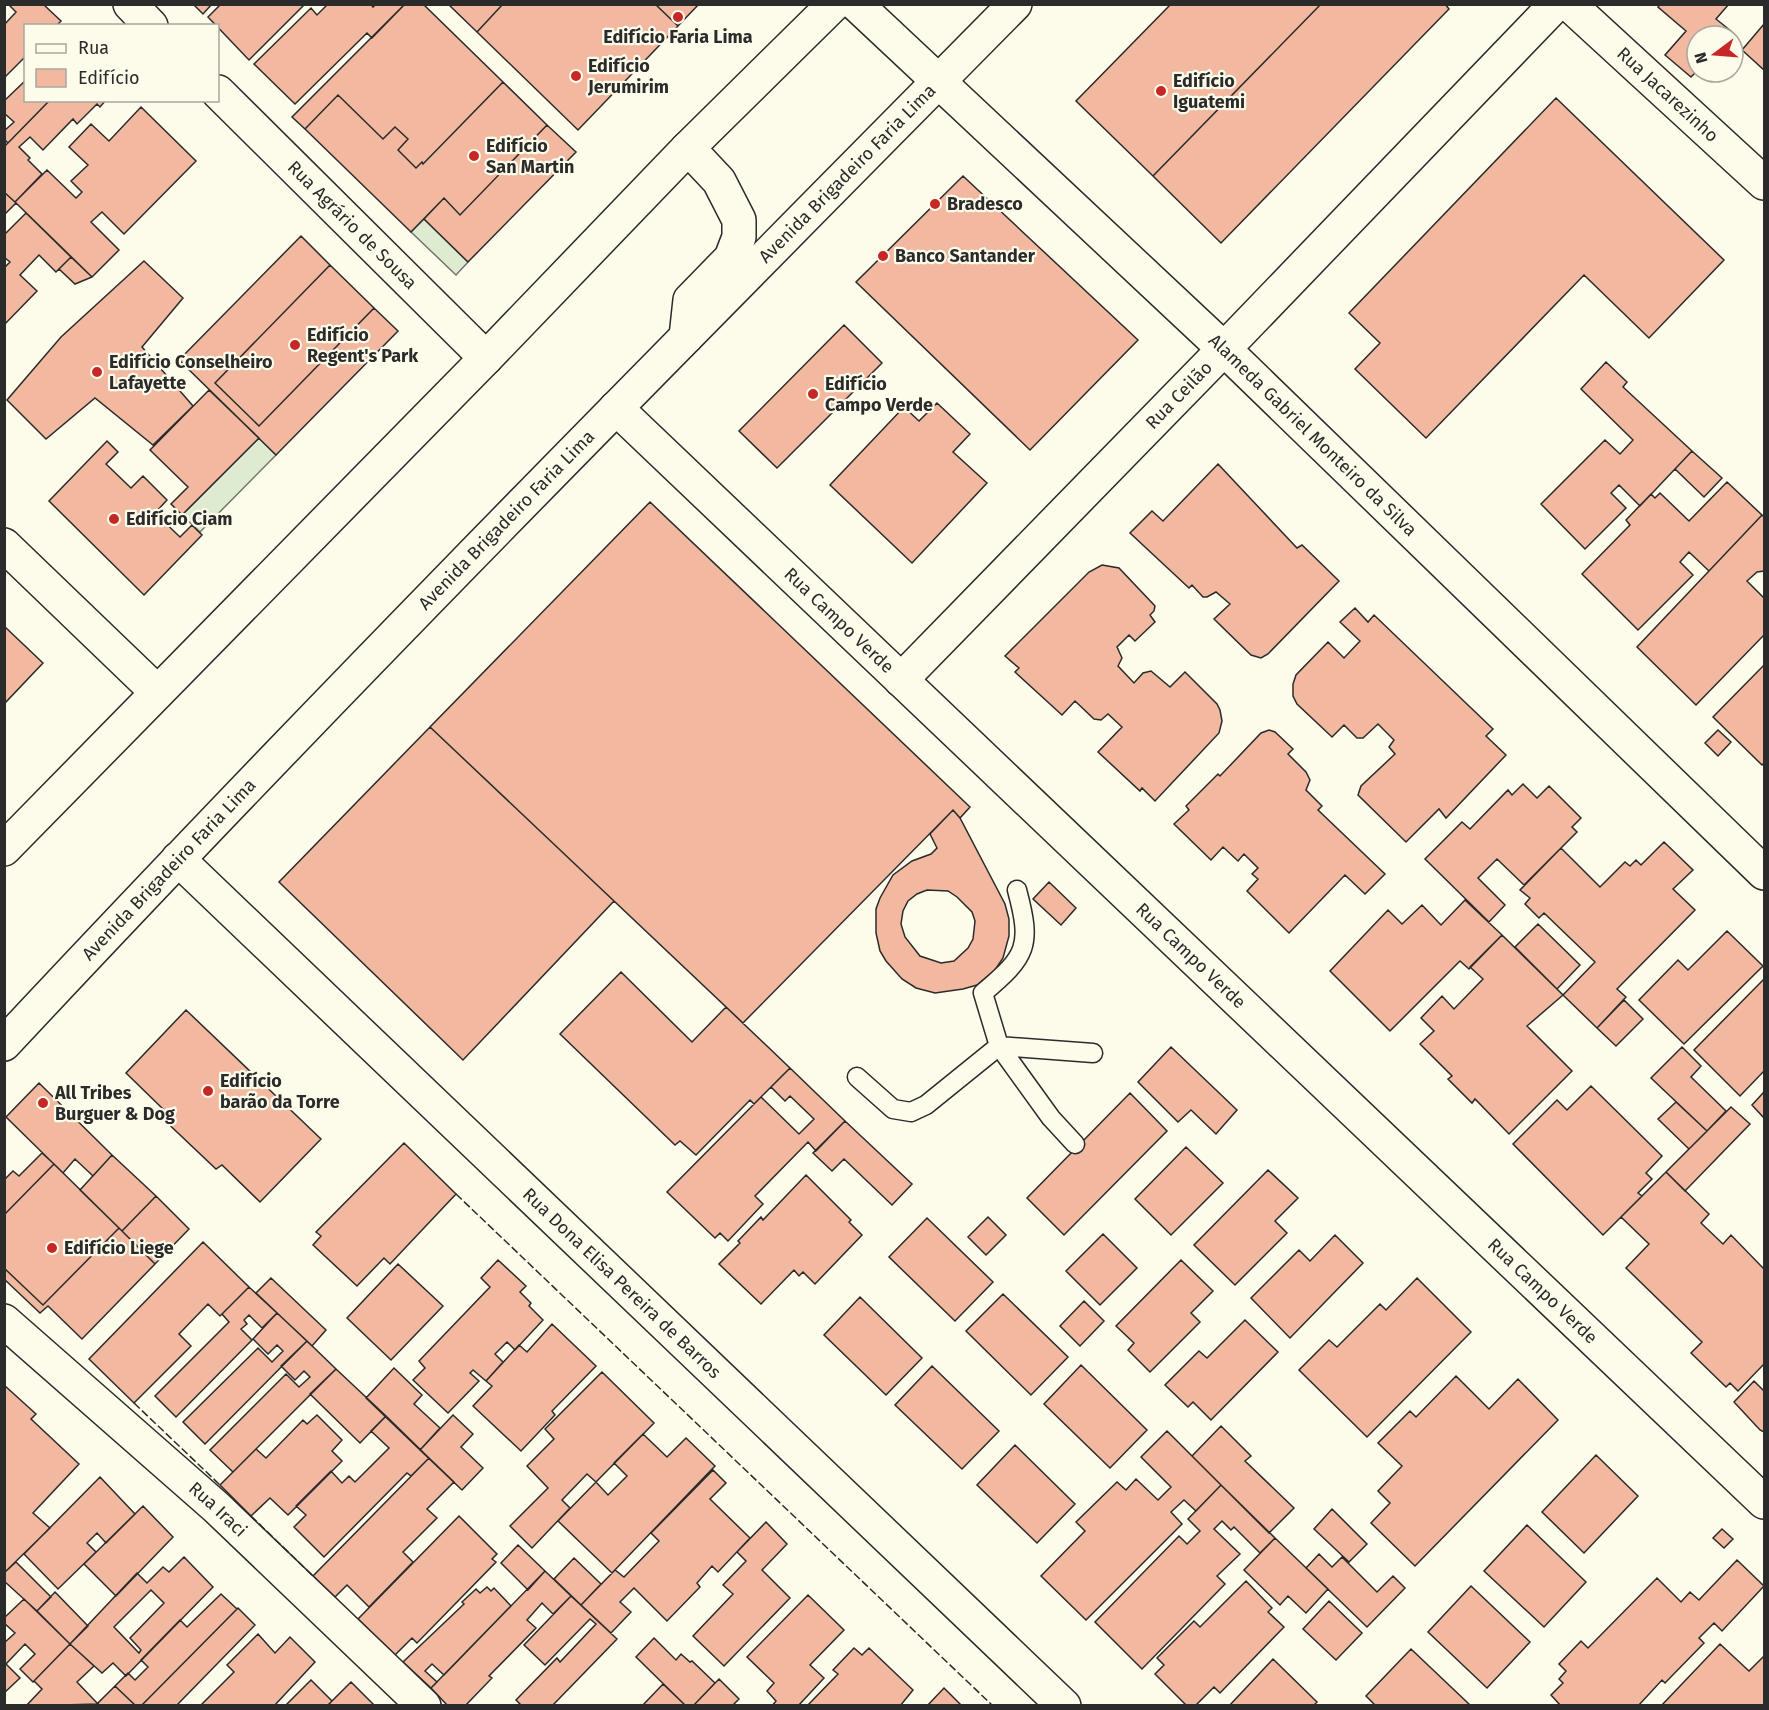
<svg xmlns="http://www.w3.org/2000/svg" width="1769" height="1710" font-family="'Fira Sans',sans-serif">
<rect width="100%" height="100%" fill="#fdfbea"/>
<path fill="#deebd1" stroke="#74746e" stroke-width="1.5" d="M424 219 468 262 456 275 411 232Z
M259 438 276 455 200 532 182 515Z"/>
<path fill="#f2b8a0" stroke="#2b2b2b" stroke-width="1.5" fill-rule="evenodd" d="M43 4 61 21 56 26H26V56L4 78V25L16 12 9 5Z
M193 4H212L203 14Z
M221 4H305L249 60 208 17Z
M328 4H371L373 7 376 4H405L372 38 367 33 295 104 254 64 311 8 317 15Z
M405 4H423L503 82 423 164 422 162 416 168 398 150 408 139 395 127 383 139 338 95 305 129 292 117Z
M448 4H503L477 32Z
M503 4H655L678 26 578 130 477 32Z
M655 4H699L678 26Z
M1171 4H1321L1153 176 1076 101Z
M1321 4H1445L1449 9 1221 243 1153 176Z
M1660 4H1729L1716 19 1731 31 1727 36H1697V71L1691 77 1665 55 1686 31 1658 7Z
M1764 24V70L1742 50Z
M26 80V100H50L8 143 4 139V131L14 122 4 113V101Z
M503 82 547 125 460 215 444 198 411 232 305 129 338 95 383 139 395 127 408 139 398 150 416 168 422 162 423 164Z
M1556 98 1724 260 1649 338 1584 275 1426 438 1355 369 1380 343 1349 313Z
M50 100H106L100 107 97 104 77 124 73 119 43 150 30 137 19 147 30 158 28 160 42 174 15 202 4 192V147Z
M141 107 196 161 124 234 102 212 91 222 119 250 92 277 15 202 47 170 76 198 82 192 71 181 88 165 69 147 91 124 109 141Z
M547 125 576 152 468 262 424 219 444 198 460 215Z
M963 176 1138 340 1030 450 856 282Z
M4 192 16 203 4 215Z
M26 213 71 257 56 272 39 255 20 275 37 291 4 325V268L10 262 4 257V235Z
M301 236 330 265 215 383 259 426 374 308 398 331 276 455 179 360Z
M71 257 92 277 75 284 59 269Z
M144 261 183 298 142 347 193 406 153 445 95 398 46 439 7 400 61 337Z
M330 265 374 308 259 426 215 383Z
M844 325 882 363 777 468 739 431Z
M1606 362 1627 382 1623 387 1692 451 1640 506 1619 485 1611 493 1626 508 1585 549 1541 504 1605 440 1620 454 1633 440 1581 389Z
M209 390 259 438 182 515 171 504 188 487 150 450Z
M937 403 970 434 953 452 987 483 912 563 830 485 904 407 919 421Z
M107 441 118 452 106 464 131 488 143 476 167 500 155 513 180 537 192 525 202 535 144 595 49 501Z
M1692 451 1722 478 1704 497 1675 469Z
M1218 464 1297 548 1302 545 1339 581 1268 654 1261 658 1251 655 1214 619 1230 604 1216 592 1207 597H1203L1192 585 1189 588 1130 533 1152 511 1163 521Z
M1727 482 1762 515 1709 571 1689 552 1680 562 1693 575 1638 630 1582 574 1630 525 1626 520 1651 494 1655 498 1660 493 1689 521Z
M650 502 970 807 960 818 953 810 743 1023 430 727Z
M1762 515 1764 517V571L1757 572 1747 581 1764 598V635L1696 705 1637 647Z
M1102 565 1119 568 1155 606 1154 611 1150 615 1155 622 1135 641 1129 635 1117 647 1122 658 1118 666 1134 683 1143 673 1151 671 1170 687 1185 672 1217 704 1220 710 1222 721 1219 733 1155 801 1142 788 1140 791 1098 752 1122 727 1108 714 1101 720 1094 719 1075 701 1062 715 1015 672 1019 668 1005 656 1089 572Z
M1355 608 1368 622 1374 615 1493 729 1486 736 1506 755 1446 818 1439 809 1406 842 1358 795 1361 786 1395 754 1389 747 1394 740 1378 724 1363 738H1357L1344 725 1332 737 1297 704 1293 696V684L1296 675 1328 642 1344 658 1360 641 1340 622Z
M4 626 43 663 4 704Z
M1764 665V763L1762 765 1713 717Z
M430 727 614 901 463 1060 279 882Z
M1269 730 1275 732 1293 749 1288 754 1306 772 1310 780 1306 790 1322 806 1318 810 1385 874 1365 894 1345 875 1289 933 1247 891 1258 879 1252 874 1258 868 1244 854 1238 861 1223 847 1211 860 1174 824 1189 810 1186 806 1218 774 1220 776 1261 733Z
M1718 730 1731 742 1718 756 1705 743Z
M1523 784 1537 798 1549 786 1581 818 1572 827 1577 832 1524 885 1497 859 1478 878 1505 905 1489 922 1425 859 1462 822 1470 829 1508 790 1512 795Z
M953 810 960 818 1005 904 1009 919V936L1003 958 995 970 977 985 963 989 935 993 916 988 902 979 886 961 880 951 876 933V909L880 898 893 875 912 861 931 854 937 848 930 834ZM927 890 948 891 957 897 972 912 975 921 973 939 968 948 954 961 941 963 920 956 905 937 901 924 903 911 908 901 917 894Z
M1664 842 1693 870 1673 889 1695 910 1617 989 1626 997 1597 1028 1563 995 1595 962 1544 913 1539 918 1525 904 1530 898 1520 890 1561 848 1600 887 1625 862 1630 866 1636 860 1641 865Z
M1049 882 1076 908 1061 925 1033 899Z
M1465 900 1502 935 1469 969 1460 961 1390 1031 1330 971 1388 910 1402 924 1422 905 1441 925Z
M1538 924 1580 965 1557 989 1515 947Z
M1727 931 1763 966 1684 1044 1639 1000 1678 960 1688 970Z
M1502 935 1563 995 1527 1026 1572 1071 1509 1134 1475 1099 1472 1103 1448 1079 1452 1076 1420 1044 1434 1031 1421 1018 1442 996 1454 1009 1483 979 1470 967Z
M621 972 692 1042 726 1007 790 1068 754 1104 750 1100 696 1155 680 1141 675 1145 560 1034Z
M1764 979V1071L1740 1096 1694 1050Z
M1624 1000 1643 1019 1616 1046 1597 1028Z
M186 1010 321 1139 260 1202 222 1165 216 1169 159 1115 164 1110 126 1073Z
M1171 1047 1237 1110 1216 1134 1191 1110 1178 1122 1138 1082Z
M1682 1047 1701 1066 1691 1077 1726 1111 1707 1131 1651 1078Z
M790 1068 845 1121 816 1151 808 1142 755 1196 763 1204 728 1241 720 1233 715 1238 667 1192 761 1097 799 1134 814 1119 790 1096 785 1101 771 1087Z
M39 1083 112 1155 93 1176 75 1159 63 1173 6 1117Z
M1591 1086 1662 1156 1646 1173 1652 1179 1638 1193 1642 1196 1603 1235 1513 1144 1557 1100 1567 1110Z
M1764 1092V1118L1752 1105Z
M1130 1093 1167 1131 1064 1235 1027 1198Z
M1676 1102 1707 1131 1689 1149 1658 1119Z
M1731 1107 1750 1124 1685 1191 1666 1172Z
M845 1121 912 1184 892 1205 844 1159 832 1171 813 1153Z
M404 1143 456 1194 390 1264 384 1258 357 1286 313 1245 321 1236 316 1232Z
M1186 1147 1223 1183 1171 1235 1135 1199Z
M42 1153 54 1164 4 1215V1180L13 1171 19 1176Z
M112 1155 156 1196 122 1231 80 1190Z
M54 1164 119 1228 43 1305 4 1268V1215Z
M1268 1170 1298 1198 1275 1221 1287 1233 1235 1285 1194 1245Z
M1666 1172 1709 1214 1701 1223 1723 1244 1731 1235 1764 1269V1364L1738 1391 1730 1383 1726 1387 1691 1353 1702 1342 1626 1268 1649 1244 1621 1217Z
M806 1175 851 1220 849 1222 862 1235 815 1284 803 1272 799 1276 794 1270 761 1304 719 1264 740 1243 738 1241 761 1217 763 1220Z
M156 1196 189 1229 155 1264 122 1231Z
M988 1217 1006 1235 986 1255 968 1237Z
M927 1218 993 1282 955 1321 889 1257Z
M119 1228 155 1264 82 1339 48 1306 40 1313 4 1279V1268L43 1305Z
M1103 1234 1137 1268 1100 1305 1066 1271Z
M1335 1235 1363 1263 1290 1338 1251 1298 1299 1250 1310 1261Z
M203 1242 249 1287 220 1316 208 1304 179 1334 191 1346 134 1403 89 1359Z
M498 1260 526 1286 520 1292 531 1303 529 1306 543 1320 515 1350 507 1342 495 1354 503 1362 486 1381 473 1370 470 1373 479 1381 448 1413 413 1380 425 1368 419 1361 490 1287 481 1278Z
M1181 1260 1213 1291 1191 1313 1200 1322 1150 1372 1128 1350 1134 1343 1116 1326Z
M398 1264 443 1306 391 1360 347 1318Z
M271 1278 326 1330 312 1346 256 1293Z
M1417 1278 1471 1332 1367 1437 1299 1370 1329 1340 1337 1347 1380 1304 1386 1310Z
M249 1287 277 1313 262 1328 249 1315 244 1320 247 1324 241 1329 252 1340 176 1417 155 1396 229 1322 222 1314Z
M1003 1294 1068 1357 1031 1395 966 1331Z
M860 1297 922 1358 886 1395 824 1335Z
M1084 1301 1104 1321 1080 1346 1060 1326Z
M277 1313 307 1341 205 1444 183 1422 258 1348 272 1362 283 1351 277 1345 268 1354 253 1339Z
M1245 1320 1278 1352 1211 1420 1193 1402 1188 1407 1165 1385 1199 1351 1207 1358Z
M552 1324 596 1366 552 1411 555 1415 521 1451 473 1406 492 1386 486 1381 519 1345 527 1352Z
M307 1341 336 1369 233 1472 210 1450 286 1374 299 1387 310 1377 304 1371 295 1380 281 1366Z
M1081 1365 1147 1430 1110 1468 1044 1404Z
M932 1366 999 1431 962 1469 895 1405Z
M394 1368 422 1395 414 1404 440 1428 420 1450 366 1398Z
M336 1369 386 1416 360 1443 310 1394Z
M602 1372 654 1423 596 1482 587 1474 562 1500 570 1508 532 1548 510 1526 548 1488 527 1466 554 1439 545 1429Z
M1456 1376 1489 1409 1518 1379 1558 1420 1415 1566 1371 1523 1390 1503 1378 1491 1402 1466 1378 1443 1410 1411 1416 1417Z
M1754 1381 1764 1391V1432L1760 1430 1734 1402Z
M4 1385 36 1414 31 1419 79 1464 33 1513 50 1528 4 1573Z
M317 1415 342 1440 332 1451 342 1461 288 1515 270 1498 251 1516 220 1485 256 1449 266 1458 303 1420 307 1424Z
M453 1415 473 1434 461 1447 483 1468 462 1490 420 1450Z
M386 1416 429 1458 411 1476 407 1473 324 1557 294 1527 306 1515 296 1506 331 1471 342 1483 349 1476 355 1482 389 1448 371 1431Z
M1221 1426 1251 1456 1245 1461 1294 1508 1269 1533 1192 1456Z
M1167 1431 1221 1485 1196 1511 1184 1500 1171 1512 1182 1524 1086 1620 1041 1576 1085 1531 1076 1522 1117 1482 1126 1490 1136 1479 1158 1500 1171 1487 1141 1457Z
M643 1434 667 1457 686 1438 715 1466 612 1573 558 1521 596 1482 608 1495 627 1476 614 1463Z
M1015 1445 1075 1504 1037 1543 977 1485Z
M1596 1455 1638 1496 1584 1553 1542 1512Z
M429 1458 454 1482 427 1509 437 1518 403 1552 413 1562 369 1607 347 1585 335 1597 313 1576Z
M713 1470 726 1483 710 1499 750 1538 718 1572 712 1566 697 1583 700 1587 667 1621 634 1588 620 1602 631 1612 611 1633 581 1605 615 1570 624 1577 659 1541 651 1533Z
M100 1477 135 1514 106 1543 97 1533 87 1543 96 1552 58 1589 24 1554Z
M1221 1485 1275 1538 1260 1553 1234 1527 1231 1530 1222 1521 1214 1529 1240 1554 1217 1576 1225 1584 1142 1669 1095 1622 1179 1536 1187 1544 1200 1531 1188 1519Z
M143 1506 173 1537 116 1596 84 1564Z
M1332 1509 1367 1544 1349 1562 1314 1529Z
M459 1516 497 1554 492 1559 496 1562 417 1643 412 1638 395 1655 358 1619Z
M766 1522 787 1544 762 1570 790 1598 724 1666 693 1636 733 1594 723 1585 746 1561 737 1552Z
M1527 1525 1586 1582 1544 1627 1484 1571Z
M1722 1529 1733 1539 1724 1548 1713 1538Z
M1275 1538 1328 1589 1306 1613 1288 1596 1280 1605 1244 1570Z
M518 1545 545 1571 528 1590 501 1563Z
M1319 1554 1332 1567 1342 1557 1377 1592 1393 1576 1405 1588 1367 1627 1306 1568Z
M184 1557 213 1587 126 1676 113 1663 102 1673 70 1644 137 1573 147 1583 163 1567 169 1572ZM151 1590 164 1603 130 1638 141 1650 139 1653 114 1627Z
M574 1558 601 1584 581 1605 554 1579Z
M1737 1560 1764 1586 1722 1631 1714 1623 1699 1638 1704 1643 1665 1683 1662 1680 1638 1706H1561L1551 1695 1563 1683 1559 1679 1566 1671 1559 1664 1581 1641 1588 1648 1657 1578 1681 1602 1690 1592 1699 1600Z
M16 1562 51 1597 37 1611 4 1581V1573Z
M545 1571 571 1596 553 1614 542 1603 527 1620 536 1628 489 1676 492 1678 465 1706H448L431 1688Z
M1246 1581 1272 1608 1268 1612 1284 1627 1220 1693 1214 1687 1195 1706H1187L1155 1674 1164 1665 1157 1658 1194 1621 1200 1627Z
M1471 1586 1530 1642 1487 1688 1428 1632Z
M487 1587 491 1591 494 1588 511 1606 444 1675 432 1664 425 1671 437 1682 431 1688 403 1662 464 1604 462 1602 476 1589 480 1593Z
M55 1592 88 1626 70 1644 37 1611Z
M221 1594 237 1609 141 1706H136L115 1686 128 1673 135 1680 148 1667 141 1660 180 1620 187 1627Z
M808 1595 844 1630 810 1665 824 1678 798 1706H772L776 1701 767 1691 774 1683 747 1657Z
M571 1596 617 1639 552 1706H522L516 1700 557 1658 560 1662 596 1624 590 1619 545 1665 524 1645Z
M24 1599 70 1644 33 1682 20 1669 35 1654 25 1644 6 1664 20 1678 4 1693V1643L15 1633 4 1623V1618Z
M1329 1601 1362 1633 1336 1660 1303 1629Z
M238 1608 255 1625 176 1706H141Z
M258 1634 275 1653 290 1637 315 1662 274 1706H200L234 1672 227 1665Z
M654 1638 676 1660 681 1654 690 1662 692 1661 715 1683 693 1706H686L636 1657Z
M70 1644 94 1666 77 1682 98 1704 26 1706 42 1689 34 1681Z
M1720 1644 1749 1671 1764 1656V1706H1661Z
M854 1648 862 1655 869 1648 913 1690 900 1706H807L838 1674 833 1670Z
M1411 1649 1470 1705 1469 1706H1376L1366 1696Z
M1273 1659 1317 1702 1313 1706H1229Z
M719 1679 739 1699 732 1706H693Z
M311 1680 332 1701 327 1706H285Z
M351 1682 375 1706H327Z
M663 1684 686 1706H642Z
M115 1686 136 1706H99L98 1703Z
M944 1688 962 1706H927Z"/>
<g fill="none" stroke-linecap="round" stroke-linejoin="round">
<defs>
<path id="service" d="M1017 890C1032 946 1027 956 983 993L999 1046 1051 1118 1075 1144
M857 1077 893 1109 911 1112 926 1105 999 1046 1093 1053"/>
<g id="minor">
<path d="M130 4 151 26"/>
<path id="s1" d="M1569 4 1764 183"/>
<path id="s2" d="M218 92 486 358"/>
<path id="s3" d="M616 408 1764 1502"/>
<path d="M4 545 157 692"/>
<path id="s4" d="M901 680 1224 349 1556 4"/>
<path id="s5" d="M178 859 1064 1706"/>
<path id="s6" d="M4 1321 216 1507 424 1706"/>
</g>
<g id="tertiary">
<path id="s7" d="M856 4 1224 349 1764 873"/>
</g>
<g id="trunk">
<path d="M686 337 690 300 731 258 739 237V220L719 181 688 148"/>
<path d="M4 849 486 358 688 148 834 4"/>
<path id="s8" d="M4 1044C334 691 675 348 1015 4"/>
</g>
</defs>
<use href="#service" stroke="#2b2b2b" stroke-width="21"/>
<use href="#minor" stroke="#2b2b2b" stroke-width="36"/>
<use href="#tertiary" stroke="#2b2b2b" stroke-width="36"/>
<use href="#trunk" stroke="#2b2b2b" stroke-width="36"/>
<use href="#service" stroke="#fdfbea" stroke-width="18"/>
<use href="#minor" stroke="#fdfbea" stroke-width="33"/>
<use href="#tertiary" stroke="#fdfbea" stroke-width="33"/>
<use href="#trunk" stroke="#fdfbea" stroke-width="33"/>
<path stroke="#2b2b2b" stroke-width="1.5" stroke-dasharray="8 3" stroke-linecap="butt" d="M456 1194 993 1706
M134 1403 220 1485
M251 1516 313 1576"/>
</g>
<g fill="#c62828" stroke="#fdfbea" stroke-width="2">
<circle cx="678" cy="17" r="6"/>
<circle cx="576" cy="76" r="6"/>
<circle cx="1161" cy="91" r="6"/>
<circle cx="474" cy="156" r="6"/>
<circle cx="935" cy="204" r="6"/>
<circle cx="883" cy="256" r="6"/>
<circle cx="295" cy="345" r="6"/>
<circle cx="97" cy="372" r="6"/>
<circle cx="813" cy="394" r="6"/>
<circle cx="114" cy="519" r="6"/>
<circle cx="208" cy="1091" r="6"/>
<circle cx="43" cy="1103" r="6"/>
<circle cx="52" cy="1248" r="6"/>
</g>
<g text-anchor="middle" dominant-baseline="central" stroke-width="4.5" stroke-linejoin="round" paint-order="stroke">
<g font-size="18" font-weight="bold" fill="#2b2b2b" stroke="#fdfbea" text-anchor="start">
<text x="678" y="37" text-anchor="middle">Edifício Faria Lima</text>
<text x="588" y="66">Edifício<tspan x="588" dy="21">Jerumirim</tspan></text>
<text x="1173" y="81">Edifício<tspan x="1173" dy="21">Iguatemi</tspan></text>
<text x="486" y="146">Edifício<tspan x="486" dy="21">San Martin</tspan></text>
<text x="947" y="204">Bradesco</text>
<text x="895" y="256">Banco Santander</text>
<text x="307" y="335">Edifício<tspan x="307" dy="21">Regent's Park</tspan></text>
<text x="109" y="362">Edifício Conselheiro<tspan x="109" dy="21">Lafayette</tspan></text>
<text x="825" y="384">Edifício<tspan x="825" dy="21">Campo Verde</tspan></text>
<text x="126" y="519">Edifício Ciam</text>
<text x="220" y="1081">Edifício<tspan x="220" dy="21">barão da Torre</tspan></text>
<text x="55" y="1093">All Tribes<tspan x="55" dy="21">Burguer &amp; Dog</tspan></text>
<text x="64" y="1248">Edifício Liege</text>
</g>
<g font-size="18" fill="#2b2b2b" stroke="#fdfbea">
<text stroke="none"><textPath href="#s1" startOffset="134">Rua Jacarezinho</textPath></text>
<text stroke="none"><textPath href="#s8" startOffset="1212">Avenida Brigadeiro Faria Lima</textPath></text>
<text stroke="none"><textPath href="#s2" startOffset="189">Rua Agrário de Sousa</textPath></text>
<text stroke="none"><textPath href="#s4" startOffset="398">Rua Ceilão</textPath></text>
<text stroke="none"><textPath href="#s7" startOffset="628">Alameda Gabriel Monteiro da Silva</textPath></text>
<text stroke="none"><textPath href="#s8" startOffset="726">Avenida Brigadeiro Faria Lima</textPath></text>
<text stroke="none"><textPath href="#s3" startOffset="308">Rua Campo Verde</textPath></text>
<text stroke="none"><textPath href="#s8" startOffset="240">Avenida Brigadeiro Faria Lima</textPath></text>
<text stroke="none"><textPath href="#s3" startOffset="794">Rua Campo Verde</textPath></text>
<text stroke="none"><textPath href="#s5" startOffset="614">Rua Dona Elisa Pereira de Barros</textPath></text>
<text stroke="none"><textPath href="#s3" startOffset="1280">Rua Campo Verde</textPath></text>
<text stroke="none"><textPath href="#s6" startOffset="285">Rua Iraci</textPath></text>
</g>
</g>
<rect width="1769" height="1710" fill="none" stroke="#2b2b2b" stroke-width="12"/>
<rect x="24" y="24" width="195" height="78" fill="#fdfbea" stroke="#a9a89e" stroke-width="1.5"/>
<rect x="36" y="44" width="30" height="9" fill="#fdfbea" stroke="#a9a89e" stroke-width="1.5"/>
<text x="78" y="54" font-size="18" fill="#2b2b2b">Rua</text>
<rect x="36" y="69" width="30" height="18" fill="#f2b8a0" stroke="#a9a89e" stroke-width="1.5"/>
<text x="78" y="84" font-size="18" fill="#2b2b2b">Edifício</text>
<g transform="translate(1715 54) rotate(254)"><circle r="28" fill="#fdfbea" stroke="#a9a89e" stroke-width="1.5"/>
<path d="M0-4.5L10 22L0 15L-10 22Z" fill="#c62828"/>
<text y="-9" font-size="16" font-weight="bold" text-anchor="middle" fill="#2b2b2b">N</text>
</g>
</svg>
